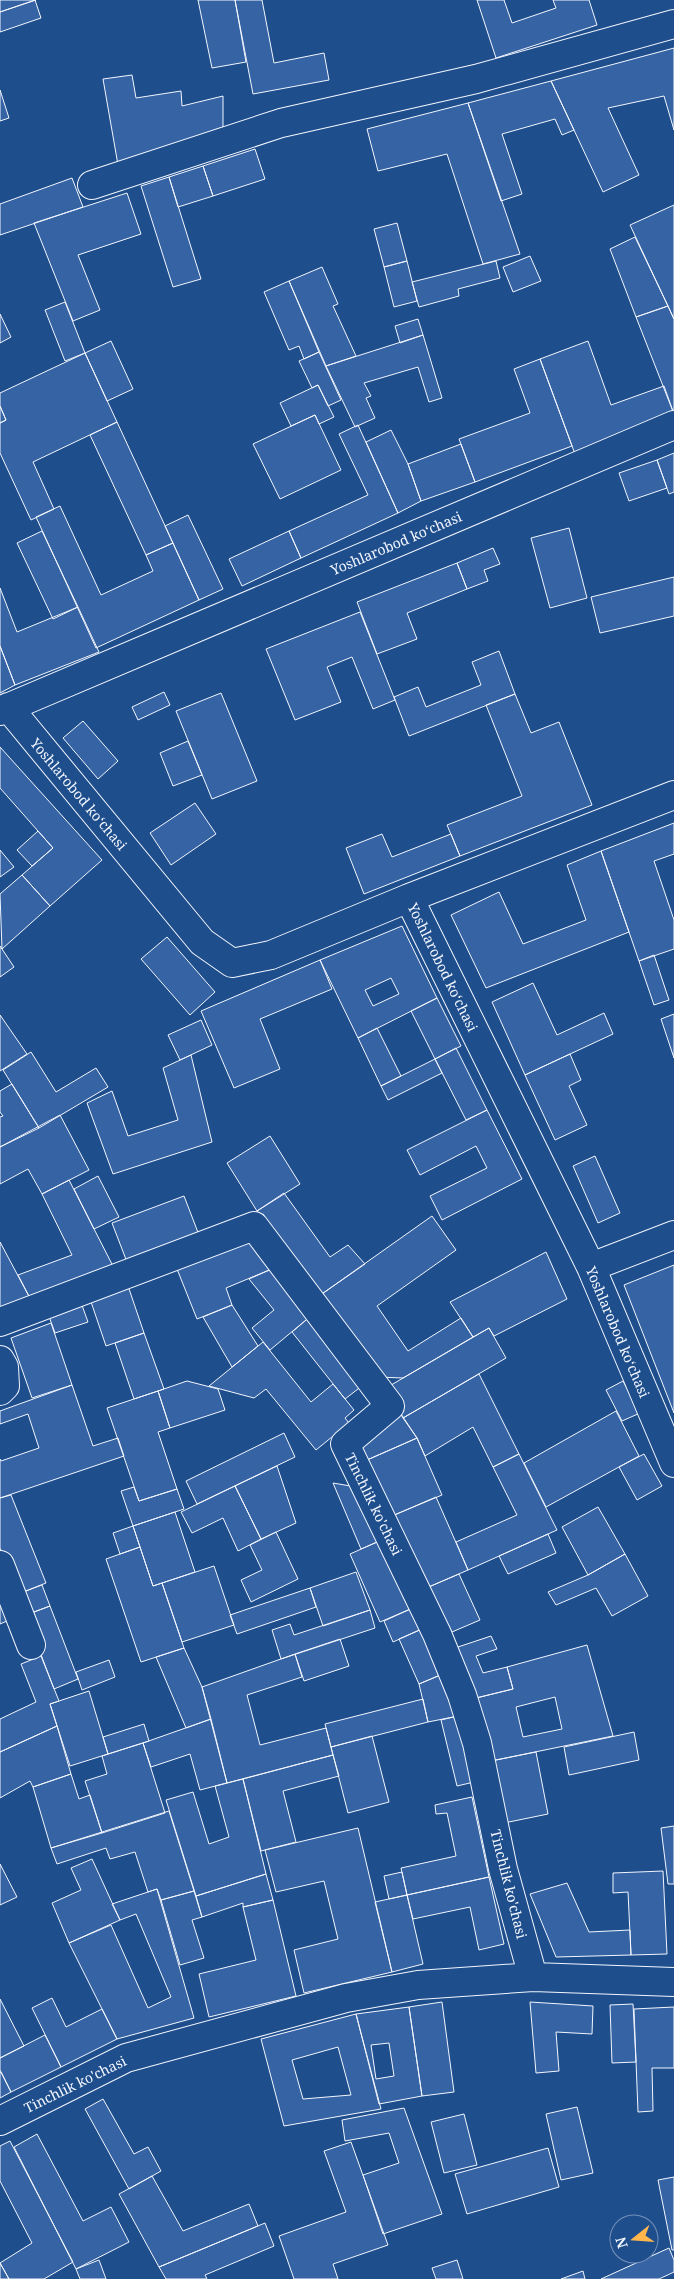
<svg xmlns="http://www.w3.org/2000/svg" width="674" height="2279" font-family="'Noto Serif',serif">
<rect width="100%" height="100%" fill="#1f4e8c"/>
<path fill="#3563a3" stroke="#f2f6ff" fill-rule="evenodd" d="M0 0H36L0 12Z
M35 0 41 18 0 32V12Z
M198 0H235L246 62 212 68Z
M235 0H262L274 63 324 53 329 80 253 94Z
M477 0H504L512 23 556 8 553 0H589L597 25 496 58Z
M674 48V130L664 96 608 108 639 175 603 192 551 81Z
M132 75 136 98 181 91 182 106 223 96V127L118 165 103 79Z
M551 81 574 130 562 135 555 119 502 134 522 194 501 201 468 103Z
M0 90 9 118 0 121Z
M468 103 520 254 483 264 447 154 378 171 367 129Z
M255 149 265 179 213 196 203 166Z
M203 166 213 196 178 207 169 177Z
M169 177 201 279 173 287 141 186Z
M72 178 83 207 0 235V204Z
M127 193 141 234 78 255 100 310 73 321 34 223Z
M674 205V319L630 225Z
M397 223 407 261 384 267 374 229Z
M635 237 668 306 636 317 610 249Z
M530 256 541 281 513 292 503 267Z
M407 261 417 301 394 307 384 267Z
M496 261 500 278 458 289 459 296 419 307 412 282Z
M322 267 338 304 333 306 356 356 326 366 289 281Z
M289 281 319 352 304 359 299 346 289 350 264 292Z
M65 302 85 353 65 361 45 310Z
M668 306 674 319V414L636 317Z
M0 314 11 337 0 343Z
M418 319 423 335 400 343 395 326Z
M423 335 442 398 429 402 418 367 364 383 371 396 366 398 375 418 355 427 326 366Z
M111 341 133 389 107 401 85 353Z
M588 341 611 405 664 386 674 414 575 454 540 359Z
M319 352 341 400 328 406 318 385 312 388 299 361Z
M85 353 117 422 33 462 54 509 31 520 0 453V423L6 420 0 406V393Z
M540 359 572 446 475 482 459 439 530 413 514 369Z
M318 385 334 417 319 424 315 415 291 426 280 403Z
M0 406 6 420 0 423Z
M315 415 341 470 280 499 253 444Z
M117 422 173 543 146 555 90 435Z
M358 425 398 513 301 558 289 531 368 495 339 434Z
M391 430 408 464 421 501 398 513 366 442Z
M461 444 475 482 421 501 408 464Z
M674 453V492L669 494 657 460Z
M657 460 667 488 629 501 619 473Z
M60 506 101 595 153 571 146 555 173 543 199 600 96 648 36 517Z
M188 515 223 589 199 600 165 526Z
M569 528 587 598 550 608 531 538Z
M42 531 78 607 53 619 17 543Z
M289 531 301 558 242 586 229 559Z
M493 548 500 564 484 570 488 581 467 589 457 563Z
M457 563 467 589 407 613 417 639 377 654 357 602Z
M674 577V616L600 633 591 597Z
M0 588 17 632 78 607 99 652 15 685 0 646Z
M360 612 395 700 373 709 352 657 327 667 341 702 295 720 266 649Z
M0 646 15 685 0 693Z
M499 651 515 694 409 736 394 697 418 687 426 707 481 685 472 662Z
M164 692 170 705 138 720 132 707Z
M221 693 257 781 212 799 176 711Z
M515 694 531 733 559 722 592 805 460 856 447 825 522 796 486 705Z
M83 721 118 761 98 779 63 738Z
M188 741 202 775 173 786 160 753Z
M0 747 102 860 50 906 22 875 53 848 0 788Z
M195 803 216 834 171 865 150 833Z
M674 823V854L654 861 674 920V949L639 961 601 851Z
M38 831 53 848 32 866 17 850Z
M382 834 392 857 451 834 460 856 364 894 346 848Z
M0 850 14 867 0 877Z
M601 851 629 932 486 988 451 915 499 892 523 944 586 920 567 865Z
M22 875 50 906 2 949 0 894Z
M402 926 437 998 358 1038 320 960ZM391 978 399 994 373 1006 365 990Z
M167 937 215 992 190 1015 141 959Z
M0 946 14 967 0 977Z
M654 955 669 1000 654 1005 639 961Z
M320 960 332 989 260 1019 280 1069 234 1088 201 1011Z
M533 983 557 1035 604 1013 613 1034 525 1075 492 1002Z
M437 998 461 1046 435 1059 411 1011Z
M674 1014V1058L661 1019Z
M0 1015 27 1054 0 1071Z
M201 1020 212 1045 180 1060 168 1035Z
M377 1028 401 1076 381 1086 358 1038Z
M456 1048 487 1110 466 1120 435 1059Z
M31 1052 56 1092 96 1068 108 1087 39 1128 3 1070Z
M570 1054 581 1080 569 1086 587 1125 555 1140 525 1075Z
M191 1055 212 1142 113 1174 87 1103 112 1091 128 1136 178 1120 163 1068Z
M435 1059 442 1073 388 1100 381 1086Z
M12 1084 39 1128 0 1147V1117L3 1116 0 1112V1091Z
M487 1110 522 1179 442 1220 430 1196 487 1168 476 1146 420 1175 407 1150Z
M60 1115 89 1170 42 1194 28 1169 0 1184V1147Z
M270 1136 300 1184 257 1211 227 1163Z
M595 1156 620 1213 598 1223 573 1166Z
M98 1176 119 1217 94 1229 74 1189Z
M69 1180 116 1272 32 1302 18 1275 72 1255 42 1194Z
M284 1193 330 1257 348 1245 365 1264 319 1296 257 1211Z
M184 1196 199 1235 127 1262 112 1223Z
M432 1216 456 1250 377 1306 408 1351 461 1318 473 1337 403 1378 377 1377 319 1296Z
M247 1234 274 1268 226 1288 232 1305 197 1319 175 1264Z
M0 1242 32 1302 0 1319Z
M546 1252 567 1299 494 1336 489 1328 473 1337 450 1302Z
M674 1265V1413L624 1285Z
M274 1268 312 1315 270 1350 252 1328 274 1310 249 1279Z
M126 1280 144 1333 106 1346 88 1293Z
M79 1297 88 1322 55 1333 46 1308Z
M232 1305 258 1346 232 1367 203 1317Z
M312 1315 367 1382 345 1399 292 1332Z
M51 1323 72 1385 32 1398 11 1338Z
M489 1328 506 1358 403 1418 386 1388Z
M144 1333 164 1389 134 1399 115 1343Z
M263 1342 311 1402 333 1384 354 1410 345 1418 349 1423 316 1450 266 1389 254 1398 209 1386Z
M479 1374 519 1454 493 1467 473 1427 425 1456 417 1438 403 1418Z
M187 1381 218 1389 225 1410 170 1428 158 1391Z
M623 1381 640 1413 622 1421 606 1390Z
M72 1385 93 1446 118 1438 124 1456 0 1498V1459L1 1461 39 1448 28 1414 0 1424V1411Z
M158 1391 170 1428 158 1432 177 1489 139 1501 107 1408Z
M616 1411 639 1456 546 1507 524 1463Z
M401 1414 417 1438 367 1460 360 1442Z
M284 1433 295 1457 197 1504 186 1481Z
M417 1438 442 1495 392 1516 367 1460Z
M519 1454 557 1530 468 1570 456 1542 517 1515 493 1467Z
M644 1454 662 1486 637 1500 619 1467Z
M277 1466 296 1523 261 1539 235 1486Z
M333 1483 362 1488 384 1539 361 1549Z
M235 1486 261 1539 238 1551 223 1518 192 1533 181 1512Z
M134 1487 139 1501 177 1489 184 1509 133 1526 121 1491Z
M11 1495 46 1583 18 1594 0 1548V1498Z
M436 1497 468 1570 424 1589 392 1516Z
M598 1507 625 1554 588 1575 562 1527Z
M175 1512 195 1572 153 1586 133 1526Z
M133 1526 140 1547 120 1554 113 1533Z
M276 1532 298 1579 251 1602 241 1580 262 1570 250 1545Z
M548 1534 556 1553 508 1574 499 1556Z
M384 1539 415 1607 380 1622 350 1554Z
M140 1547 153 1586 162 1583 184 1648 141 1662 106 1559Z
M625 1554 648 1596 612 1616 596 1588 556 1605 548 1592 588 1575Z
M214 1566 234 1625 182 1642 162 1583Z
M356 1572 370 1610 323 1626 310 1588Z
M459 1574 480 1620 445 1635 424 1589Z
M42 1585 50 1606 26 1615 18 1594Z
M310 1588 316 1607 237 1634 230 1615Z
M8 1601 14 1618 0 1624V1604Z
M50 1606 78 1679 54 1689 26 1615Z
M415 1607 424 1628 393 1642 384 1621Z
M370 1610 375 1628 281 1659 272 1630 290 1624 294 1635Z
M424 1628 443 1674 419 1684 399 1639Z
M491 1636 497 1649 476 1656 483 1673 507 1667 513 1689 472 1699 449 1650Z
M340 1639 349 1666 304 1681 295 1654Z
M587 1645 613 1736 491 1761 472 1699 513 1689 507 1667ZM555 1697 562 1729 523 1737 516 1707Z
M184 1648 202 1687 211 1719 186 1728 156 1657Z
M295 1654 302 1677 247 1695 260 1745 326 1728 333 1755 227 1783 202 1687Z
M41 1656 59 1701 50 1704 57 1726 0 1752V1719L36 1702 21 1664Z
M109 1660 115 1677 82 1690 76 1672Z
M447 1672 463 1715 428 1722 419 1684Z
M89 1691 108 1754 70 1766 50 1704Z
M423 1699 428 1722 331 1747 325 1724Z
M458 1716 474 1782 457 1786 441 1720Z
M211 1719 227 1783 200 1790 190 1754 151 1767 143 1743Z
M144 1724 149 1741 108 1754 103 1737Z
M57 1726 71 1774 33 1787 30 1781 0 1798V1752Z
M634 1732 639 1760 569 1775 564 1747Z
M372 1736 389 1802 348 1813 331 1747Z
M143 1743 165 1813 102 1833 85 1781 107 1774 102 1756Z
M536 1752 548 1814 504 1823 491 1761Z
M333 1755 339 1776 283 1791 296 1842 261 1851 243 1779Z
M71 1774 79 1799 90 1795 102 1833 51 1848 33 1787Z
M243 1779 266 1874 196 1896 166 1800 193 1792 209 1844 229 1837 215 1786Z
M472 1797 489 1877 407 1895 401 1868 456 1856 447 1813 436 1814 435 1805Z
M169 1811 194 1891 161 1900 157 1889 148 1892 135 1852 110 1859 106 1848 57 1864 51 1848Z
M674 1826V1884H668L661 1828Z
M358 1828 392 1972 304 1993 294 1950 338 1939 324 1881 276 1892 265 1850Z
M92 1859 120 1920 69 1943 52 1903 81 1890 71 1868Z
M0 1864 17 1897 0 1905Z
M663 1871 667 1954 631 1955 628 1892 613 1893V1873Z
M402 1872 407 1895 389 1899 384 1876Z
M266 1874 273 1900 243 1907V1903L202 1917 196 1896Z
M489 1877 504 1944 479 1950 470 1907 413 1919 407 1895Z
M567 1883 589 1932 630 1930 631 1955 556 1957 530 1894Z
M157 1889 194 2018 117 2039 69 1943 111 1925 148 2008 171 1997 136 1914 120 1920 112 1904Z
M194 1891 202 1917 192 1920 204 1958 180 1965 161 1900Z
M407 1895 423 1964 392 1972 375 1902Z
M273 1900 296 1996 209 2017 199 1974 256 1960 243 1907Z
M52 1998 66 2027 102 2009 117 2039 61 2067 32 2008Z
M0 1999 24 2046 0 2058Z
M442 2002 454 2092 422 2096 409 2007Z
M530 2002 593 2006 592 2034 556 2032 559 2071 536 2073Z
M633 2004 636 2062 612 2063 610 2005Z
M409 2007 422 2096 379 2104 356 2014ZM389 2043 394 2076 376 2079 371 2045Z
M674 2007V2068H652L653 2111 638 2112 634 2009Z
M356 2014 381 2109 284 2126 261 2039ZM338 2047 351 2095 303 2099 292 2060Z
M45 2035 61 2067 11 2092 0 2070V2058Z
M1 2072 11 2092 0 2098V2072Z
M103 2099 134 2154 148 2147 161 2171 129 2189 85 2109Z
M577 2107 593 2173 561 2180 546 2114Z
M404 2108 442 2214 383 2234 363 2175 399 2163 389 2133 345 2141 342 2120Z
M464 2114 477 2165 444 2173 431 2122Z
M37 2134 83 2221 111 2207 129 2242 76 2269 14 2147Z
M10 2141 73 2262 44 2279H9L0 2263 32 2243 0 2181V2146Z
M351 2142 388 2245 333 2264 338 2279H294L279 2236 346 2212 324 2151Z
M548 2148 559 2187 467 2214 455 2174Z
M152 2176 183 2231 249 2204 258 2226 159 2267 119 2194Z
M674 2177V2250H672L658 2180Z
M265 2223 274 2246 205 2275 207 2279H166L159 2267Z
M669 2248 674 2260V2272L659 2279H601Z
M99 2260 106 2279H80L76 2269Z
M457 2260 463 2279H436L432 2268Z
M0 2263 9 2279H0Z
M583 2271 585 2279H561Z"/>
<g fill="none" stroke-linecap="round" stroke-linejoin="round">
<defs>
<path id="street" d="M92 185 281 123 476 79 674 24
M8 707 202 942 232 963 271 955 409 898 591 1267 674 1463
M0 711 674 425
M409 898 674 795
M591 1267 674 1235
M0 1322 254 1226 390 1406 345 1444 437 1634 462 1695 477 1743 503 1869 533 1977
M0 1360 4 1367 5 1386 0 1391
M0 1565 31 1645
M0 2121 126 2058 346 1998 418 1985 533 1977 674 1982"/>
</defs>
<use href="#street" stroke="#f2f6ff" stroke-width="30"/>
<use href="#street" stroke="#1f4e8c" stroke-width="28"/>
</g>
<g text-anchor="middle" dominant-baseline="central" stroke-width="4" stroke-linejoin="round" paint-order="stroke">
<g font-size="14" fill="#f2f6ff" stroke="#1f4e8c">
<text transform="translate(396 543) rotate(-23)">Yoshlarobod koʻchasi</text>
<text transform="translate(79 794) rotate(50)">Yoshlarobod koʻchasi</text>
<text transform="translate(443 967) rotate(64)">Yoshlarobod koʻchasi</text>
<text transform="translate(618 1332) rotate(67)">Yoshlarobod koʻchasi</text>
<text transform="translate(374 1504) rotate(64)">Tinchlik ko'chasi</text>
<text transform="translate(509 1884) rotate(76)">Tinchlik ko'chasi</text>
<text transform="translate(75 2084) rotate(-26)">Tinchlik ko'chasi</text>
</g>
</g>
<g transform="translate(634 2239) rotate(253)"><circle r="24" fill="#1f4e8c" stroke="#7391ba"/>
<path d="M0-4L9 19L0 12L-9 19Z" fill="#ffb74d"/>
<text y="-8" font-size="14" font-weight="bold" text-anchor="middle" fill="#f2f6ff">N</text>
</g>
</svg>
